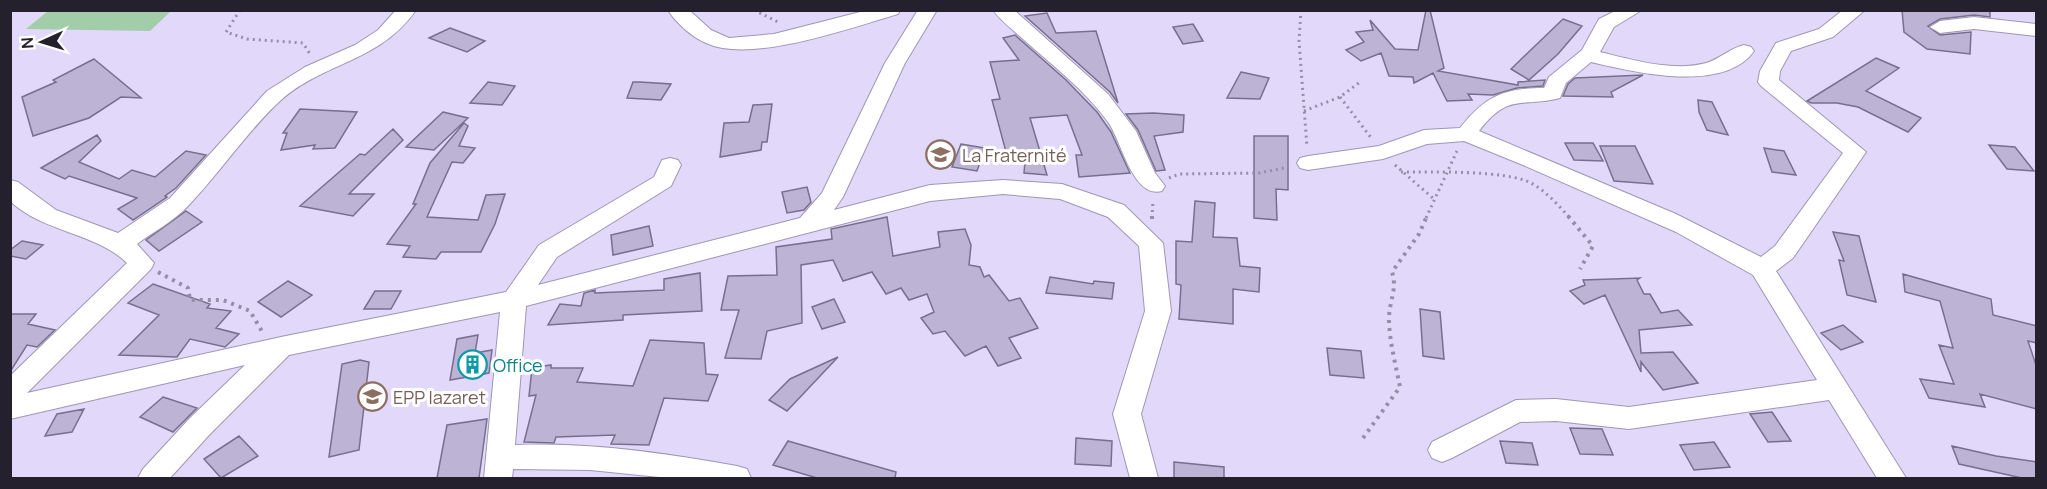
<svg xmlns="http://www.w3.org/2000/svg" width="2047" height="489" font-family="Manrope,sans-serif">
<rect width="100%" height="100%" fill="#e2d8fa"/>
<path fill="#a1cda9" d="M48 11V10L171 11 150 31 26 29Z"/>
<path fill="#bdb3d4" stroke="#786f8d" stroke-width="1.5" d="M1426 10H1430L1444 68 1438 71 1518 85V82L1545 80 1543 86 1517 88 1493 95 1468 94 1472 100 1447 101 1433 73 1414 83 1413 77 1389 76 1381 53 1361 61 1346 50 1364 42 1356 32 1373 30 1370 20 1395 49 1418 50Z
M1902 10H1990V17L1974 15 1940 19 1928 26 1940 35 1971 32 1970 54 1927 49 1904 32Z
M1047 13 1056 33 1096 31 1118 103 1110 92 1025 16Z
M1563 19 1582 26 1558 54 1529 80 1511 69Z
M1193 24 1203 41 1183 44 1173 27Z
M450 28 485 41 467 52 429 38Z
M1015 35 1066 80 1097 112 1111 132 1130 173 1079 177 1076 155H1082L1067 115 1030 118 1047 175 1024 173 1025 161 1009 163 992 100 1000 99 990 62 1019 60 1003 38Z
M1876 58 1899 68 1866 91 1921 118 1908 132 1858 107 1837 103H1811L1807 101Z
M94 59 141 98 121 97 89 118 33 136 22 97 56 82 53 80Z
M1241 72 1269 78 1260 99 1227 98Z
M1643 75 1611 92 1613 97 1563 96 1568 84 1575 78Z
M488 82 515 86 502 105 470 103Z
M633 82H640L671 84 661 100 627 98Z
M1698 100 1712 102 1728 135 1707 130 1699 112Z
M772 104 767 142H762L761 150 720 157 724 123 749 122 753 105Z
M300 109 357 112 335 148 313 149 315 145 281 150 287 133H283Z
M443 112 468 118 434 150 406 147Z
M1153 113 1184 115 1183 132 1154 136 1165 170 1156 171 1138 130 1126 114Z
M464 123 468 126 459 146 475 148 463 163 452 162 427 217 478 220 486 195 505 194 495 224 481 252H441L436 259 403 257 410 246 387 244 416 204H413L430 163Z
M393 129 403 140 349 194H374L353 216 300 206 360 154 365 155Z
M97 135 101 141 79 162 119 179 132 170 155 177 186 151 206 155 176 188 165 196 167 197 133 220 118 209 137 198 69 176 65 179 41 168Z
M1254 136H1288V190L1276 189 1277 220 1254 218Z
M1565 143H1593L1603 161 1574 160Z
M961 144 985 148 977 171 952 167Z
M1989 145 2015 147 2034 171 2007 169Z
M1600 146H1635L1653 184 1614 181Z
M1764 148 1784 151 1796 175 1772 172Z
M807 187 811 202 804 210 787 213 782 192Z
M1195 201 1215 203 1213 237 1237 238 1240 266 1260 268 1259 292 1233 289V324L1179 319 1181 285 1176 284V241L1192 242Z
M186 211 202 222 159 251 146 240Z
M887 217 893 256 940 247 938 232 965 229 971 245 969 265 980 267 984 277 989 275 1009 301 1020 298 1038 328 1009 338 1021 358 998 366 986 346 965 356 945 331 933 334 921 318 934 312 927 294 909 300 901 288 886 294 872 272 843 281 833 260 801 265 802 323 767 331 761 359 725 358 739 310H721L728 276 777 275 776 247 832 239 831 229Z
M649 226 653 246 613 255 611 235Z
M1833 232 1859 236 1876 302 1847 295 1839 260 1844 261Z
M22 241 43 245 26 259 10 256V250Z
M700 273 702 311 623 315V320L548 325 560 304 581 306 584 293 595 290V293L664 290V279Z
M1903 274 1991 299 1993 315 2037 326V343L2028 341 2037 368V409L1980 394 1985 407 1929 398 1920 379 1954 384 1939 345 1953 348 1940 301 1905 292Z
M1050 277 1093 284 1094 281 1114 283 1112 299 1046 293Z
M1640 278 1637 280 1644 294H1650L1661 313 1678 310 1692 325 1639 330 1641 353 1673 352 1698 383 1663 390 1641 362V372L1605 295 1584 304 1570 291 1585 285 1583 280Z
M288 281 312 295 281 317 258 302Z
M153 284 210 304 207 308 231 311 216 328 239 334 225 347 190 339 177 357 119 355 159 315 128 303Z
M375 291H401L391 309H364Z
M834 299 845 322 822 329 812 307Z
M1420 309 1440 312 1444 359 1423 356Z
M10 314H36L28 324 55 330 37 347 27 345 10 372Z
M1843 325 1863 342 1841 350 1821 333Z
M478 335 475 353 492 350 489 373 450 380 457 339Z
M650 340 704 343 706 374 718 375 708 401 664 398 649 445 611 444 615 435 556 437 554 443 524 442 536 395 529 396 532 368 551 365V368H583L577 382 633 386Z
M1327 348 1361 351 1364 378 1330 375Z
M838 357 787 411 769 400 790 379Z
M360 360 369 362 359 450 329 457 342 364Z
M163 397 197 408 173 432 140 417Z
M84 409 72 432 45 436 57 414Z
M1772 412 1791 441 1768 442 1750 414Z
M487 419 479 478H437L447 425Z
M1570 428 1602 429 1613 455 1580 454Z
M239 436 258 456 221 478 204 459Z
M1076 438 1112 441 1111 466 1075 464Z
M788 441 896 472 895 478H817L773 465Z
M1500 441 1532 443 1538 465 1506 463Z
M1714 442 1730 467 1694 470 1680 445Z
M1952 446 1996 456 2037 462V478H2022L1959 464Z
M1174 462 1224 467V478H1174Z"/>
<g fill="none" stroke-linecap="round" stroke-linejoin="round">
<defs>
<path id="minor" d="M396 10H416C380 62 324 62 281 100 249 129 219 174 188 206 174 221 153 232 137 244L154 263 151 269 27 393 281 337 506 292 539 245 654 177 662 160 670 158 678 160 681 165 671 186 557 257 538 285 800 218 822 193 885 63 918 10H937L905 63 843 197 834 210 930 185 1003 180 1062 184 1124 205 1163 243 1171 311 1141 414 1158 478H1130L1113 414 1145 311 1139 246 1108 217 1060 199 1003 194 930 201 526 306 515 445C590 442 664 453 737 466L747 469 751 478H669L590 470 513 469 512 478H484L500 312 289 355 210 434 170 478H138L143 469 190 418 245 365 10 419V376L127 263C95 232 44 233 10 201V180L18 182 56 210 118 233 170 198 267 91 305 67 355 45 378 30Z
M668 10H689L711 30 729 38 774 34 868 10H900L898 14C850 28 751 64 706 43 692 37 676 23 668 10Z
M993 10H1014L1108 94 1136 131 1155 173 1165 186 1162 191C1133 199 1122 142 1108 122 1085 90 1052 65 1023 39 1013 30 1001 21 993 10Z
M1617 10H1642L1614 27 1600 52C1633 60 1673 72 1706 63 1720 59 1730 48 1744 45L1751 47 1754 51C1724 94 1633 72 1591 62L1566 83 1560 98C1521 108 1509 92 1479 131L1676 214 1761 257 1775 246 1843 153 1761 86 1758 82 1760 71 1776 43 1819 29 1843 10H1865L1833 37 1791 51 1780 71 1779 80 1866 152 1793 258 1776 271 1906 478H1877L1829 400 1629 429 1556 421 1520 422 1452 458 1442 462 1432 458 1428 450 1432 442 1516 400 1556 399 1629 407 1817 380 1753 275 1676 232 1523 165 1464 141 1427 144 1383 159 1308 170 1300 168 1297 163 1300 158 1308 156 1379 146 1424 130 1460 128C1485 96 1504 88 1544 88L1549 77 1582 50 1599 19Z
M1974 17 2036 24V36L1974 29 1940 33 1930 27 1940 21Z"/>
</defs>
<use href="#minor" stroke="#9f96b5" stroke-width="2"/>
<path stroke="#968ea8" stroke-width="3" stroke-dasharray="2 4" stroke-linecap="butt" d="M240 10 226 32 247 39 303 43 310 54
M754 10 778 22
M1301 10 1299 41 1307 147
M1340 97 1372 139
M1304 111 1340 97 1360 82
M1395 165 1435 200
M1401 172C1432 172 1506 170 1531 183 1546 191 1559 206 1570 218
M1169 178 1179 174 1259 173 1289 167
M1152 218 1153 200
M1426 218 1457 151"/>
<path stroke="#968ea8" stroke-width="4" stroke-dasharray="3 5" stroke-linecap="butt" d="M1568 216 1593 246 1580 269
M1152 219V216
M158 272 188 288 190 300H223L250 311 263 333
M1363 438 1400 387C1396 366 1390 344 1389 322 1388 303 1398 290 1392 272L1419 234 1427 216"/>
<use href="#minor" fill="#fff" fill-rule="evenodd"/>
</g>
<defs>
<symbol id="school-ring" viewBox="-11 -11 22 22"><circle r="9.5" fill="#fff" stroke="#8d6e63" stroke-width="1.5"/><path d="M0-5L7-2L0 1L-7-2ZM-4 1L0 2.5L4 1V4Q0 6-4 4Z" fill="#8d6e63"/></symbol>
<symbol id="building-ring" viewBox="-11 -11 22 22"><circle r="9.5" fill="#fff" stroke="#0f9aa8" stroke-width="1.5"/><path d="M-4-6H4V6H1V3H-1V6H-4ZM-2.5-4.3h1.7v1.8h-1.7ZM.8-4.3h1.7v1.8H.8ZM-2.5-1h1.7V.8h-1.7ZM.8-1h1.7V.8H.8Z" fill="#0f9aa8"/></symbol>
</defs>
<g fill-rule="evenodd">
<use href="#school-ring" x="924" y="138" width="33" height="33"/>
<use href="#building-ring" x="456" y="348" width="33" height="33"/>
<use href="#school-ring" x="356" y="380" width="33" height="33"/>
</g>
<g text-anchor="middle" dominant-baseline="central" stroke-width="6" stroke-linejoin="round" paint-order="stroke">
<g font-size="18" fill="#785e54" stroke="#fff" text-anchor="start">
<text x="962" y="155">La Fraternité</text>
<text x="393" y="397">EPP lazaret</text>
</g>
<g font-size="18" fill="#0d838f" stroke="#fff" text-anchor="start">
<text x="493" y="365">Office</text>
</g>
</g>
<rect width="2047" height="489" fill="none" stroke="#24202d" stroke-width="24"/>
<g transform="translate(42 42) rotate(266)" stroke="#ffffff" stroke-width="4.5" paint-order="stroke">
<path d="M0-4.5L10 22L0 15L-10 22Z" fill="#24202d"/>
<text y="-9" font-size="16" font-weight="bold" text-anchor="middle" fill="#24202d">N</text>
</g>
</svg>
